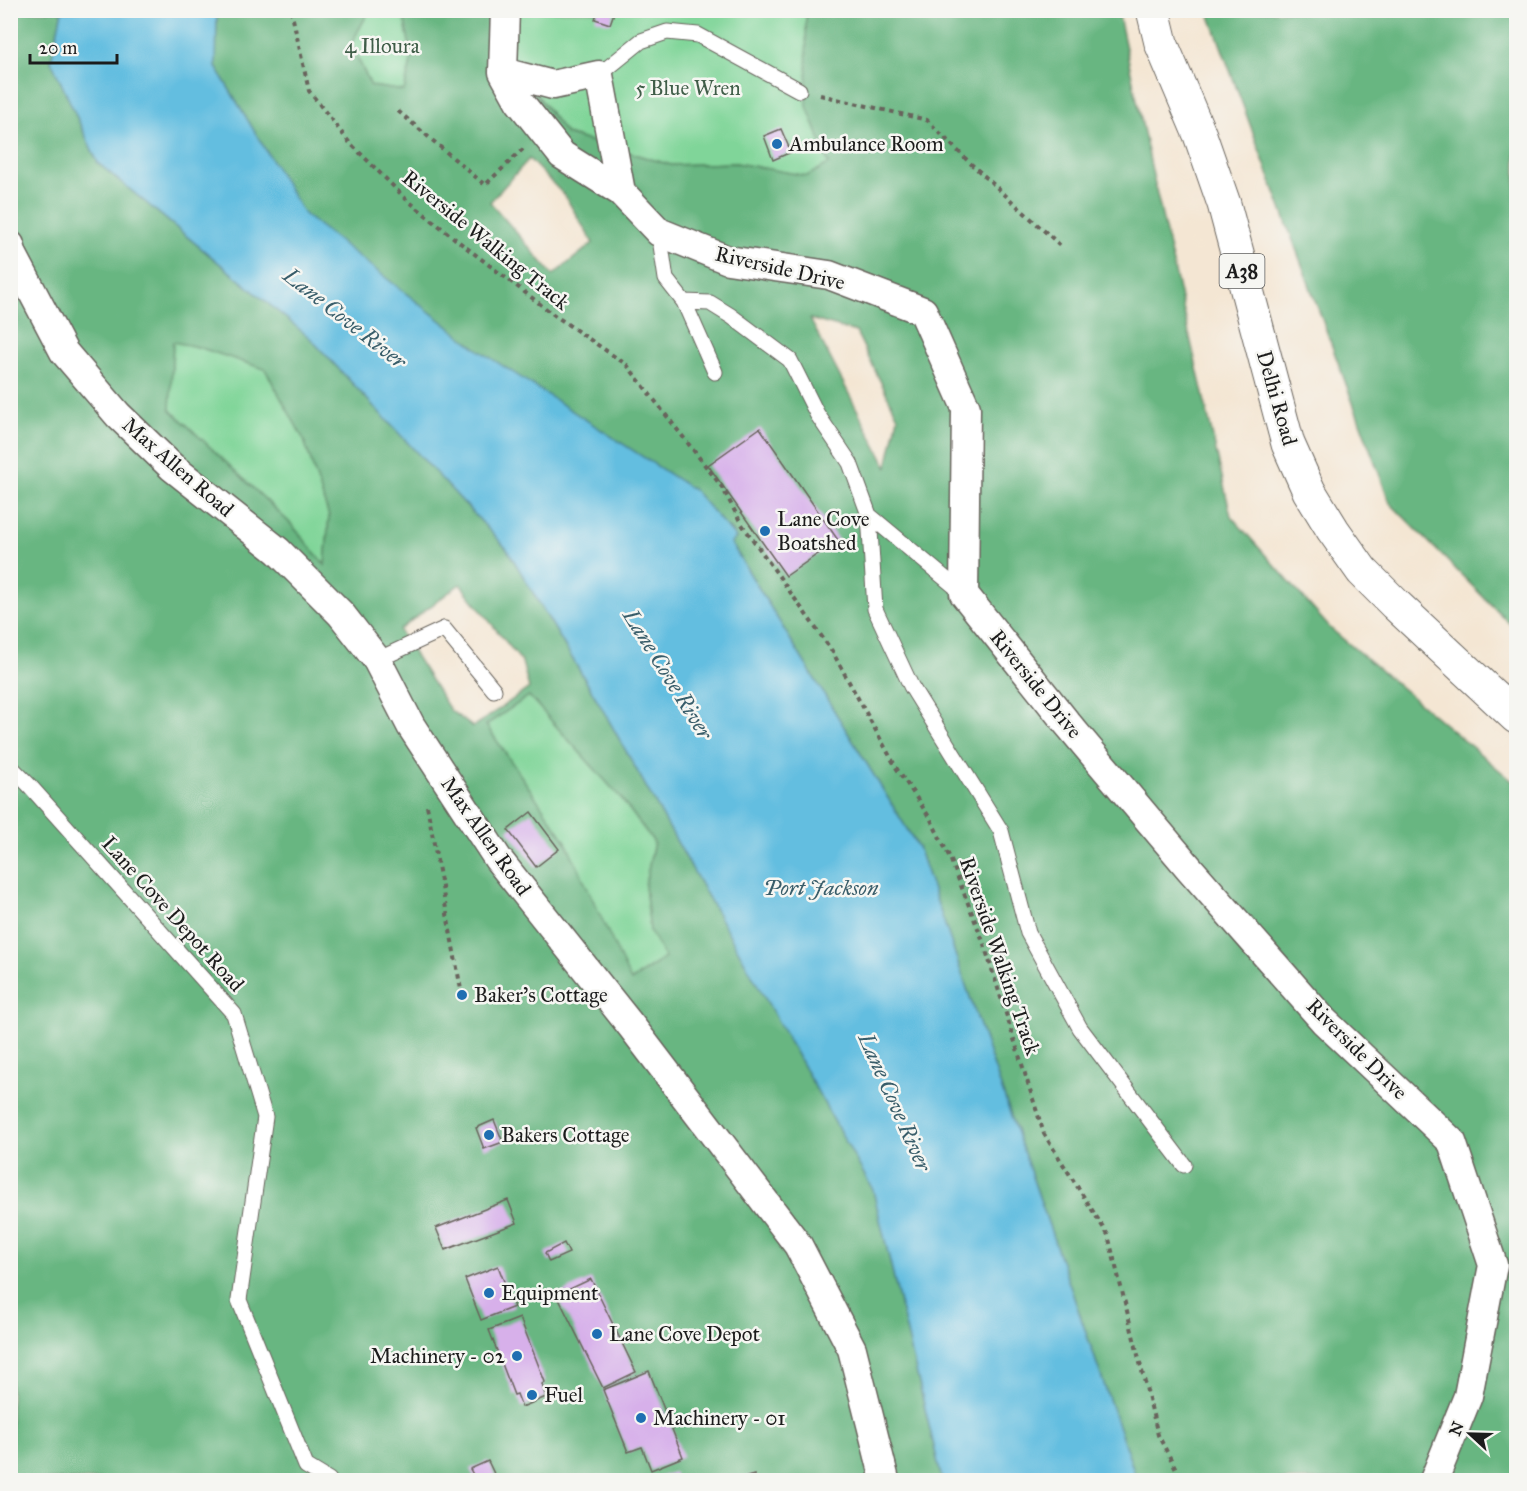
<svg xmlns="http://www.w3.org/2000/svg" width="1527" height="1491" font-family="'IM FELL Great Primer',serif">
<rect width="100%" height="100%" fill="#f6f6f2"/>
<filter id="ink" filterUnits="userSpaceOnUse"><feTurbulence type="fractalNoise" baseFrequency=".0167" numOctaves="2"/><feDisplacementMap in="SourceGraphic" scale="12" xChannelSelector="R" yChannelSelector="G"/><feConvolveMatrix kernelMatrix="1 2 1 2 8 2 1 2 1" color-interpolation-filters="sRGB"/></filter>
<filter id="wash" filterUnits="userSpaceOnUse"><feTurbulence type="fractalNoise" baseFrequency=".008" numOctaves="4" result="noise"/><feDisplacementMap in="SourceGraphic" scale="24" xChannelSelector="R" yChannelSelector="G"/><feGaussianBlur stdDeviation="1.35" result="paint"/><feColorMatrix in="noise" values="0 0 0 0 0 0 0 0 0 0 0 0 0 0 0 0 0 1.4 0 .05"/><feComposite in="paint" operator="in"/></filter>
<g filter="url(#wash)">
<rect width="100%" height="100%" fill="#f4e6d3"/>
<path fill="#80d599" stroke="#4e785a" stroke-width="1.5" d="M369 11H403L412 58 404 91 371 86 351 44Z
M509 11H806L808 106 829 164 807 176 736 163 671 165 566 134 494 37Z
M173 341 198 347 265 369 304 440 329 516 325 566 292 525 170 409Z
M529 696 620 797 654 842 645 885 650 931 665 958 630 981 565 840 486 725Z"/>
<path fill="#68b681" stroke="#42694e" stroke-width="1.5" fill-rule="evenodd" d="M10 11H62L51 61 98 163 310 338 507 549 599 703 873 1190 942 1480H11ZM173 342 198 347 265 369 304 440 329 516 325 565 292 525 170 409ZM460 584 522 662 529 688 473 727 450 710 399 630ZM529 696 620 797 654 842 645 885 650 931 665 958 631 981 565 840 486 725Z
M217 11H369L351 44 371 86 404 91 412 58 403 11H509L494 37 566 134 671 165 736 163 807 176 829 164 807 106 806 11H1118L1157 194 1231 516 1330 628 1516 784V1480H1137L918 847 731 543 736 538 731 530 480 351 303 214 216 67ZM529 159 565 196 593 243 553 275 490 202ZM810 319 856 332 898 417 887 467Z
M1208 11H1516V630L1390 503Z"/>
<path fill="#63bee0" stroke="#406d7e" stroke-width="1.5" d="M62 11H217L216 67 304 214 480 351 694 490 736 538 731 543 918 847 1137 1480H942L873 1190 599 703 507 549 310 338 98 163 51 61Z"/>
<g id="blocks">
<path fill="#d7b0ea" d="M598 10H615L610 24 595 19Z
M781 129 791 152 773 160 764 136Z
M760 428 838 540 786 576 708 465Z
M531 812 559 849 536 867 508 830Z
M494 1120 503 1142 484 1149 476 1128Z
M508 1200 517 1223 445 1250 436 1228Z
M564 1243 569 1253 549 1262 545 1253Z
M498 1266 514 1307 481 1320 465 1279Z
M591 1279 636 1372 603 1388 557 1295Z
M520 1318 545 1382 542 1384 546 1397 522 1407 517 1394 514 1395 489 1330Z
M649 1371 683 1457 651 1470 642 1447 628 1452 603 1390Z
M488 1461 497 1480H476L470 1469Z
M674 1472 677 1480H652Z
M754 1475 755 1480H737Z"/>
</g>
</g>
<g filter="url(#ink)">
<use href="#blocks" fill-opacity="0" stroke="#68635c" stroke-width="1.5"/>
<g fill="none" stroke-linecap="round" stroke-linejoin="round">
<defs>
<path id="service" d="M599 75 641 41 667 32 698 35 799 90
M659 232 666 279 684 302 710 303 731 316 790 360 817 414 850 463 869 515
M684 302 715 372
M964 594 869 515 875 609 911 686 1001 831 1028 933 1080 1028 1184 1165
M377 660 444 629 494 690
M10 766 29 785 234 1014 265 1117 239 1300 306 1466 329 1480"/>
<path id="minor" d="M505 10 503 72 519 101 562 155 621 192 659 232 728 260 829 275 923 311 966 408 964 594 1066 722 1190 869 1324 1021 1452 1142 1493 1265 1468 1396 1434 1480
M503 72 553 85 599 75 621 192
M10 245 13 255 64 352 118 415 172 467 278 551 341 614 377 660 411 726 498 859 632 1027 798 1245 852 1349 885 1480"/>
<path id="primary" d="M1153 10 1161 43 1200 135 1224 204 1288 444 1309 491 1333 530 1362 571 1395 604 1516 717"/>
</defs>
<use href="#service" stroke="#68635c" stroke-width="17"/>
<use href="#minor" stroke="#68635c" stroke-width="31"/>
<use href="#primary" stroke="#68635c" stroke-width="35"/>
<path stroke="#68635c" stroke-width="4" stroke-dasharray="4.5 4.5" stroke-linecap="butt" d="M291 10 309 91 349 142 406 199 459 242 557 317 627 365 722 487 741 523 832 651 897 769 930 818 950 858 983 941 1044 1134 1108 1235 1158 1435 1182 1480
M820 95 927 120 969 162 1062 247
M398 111 485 185 523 149
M427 806 462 995"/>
<use href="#service" stroke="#fff" stroke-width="15"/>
<use href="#minor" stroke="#fff" stroke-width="28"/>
<use href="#primary" stroke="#fff" stroke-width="33"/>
</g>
</g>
<g fill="#1f6fb2" stroke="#f6f6f2" stroke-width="2">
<circle cx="777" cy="144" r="6"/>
<circle cx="765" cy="531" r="6"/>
<circle cx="462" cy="995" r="6"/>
<circle cx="489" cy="1135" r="6"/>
<circle cx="489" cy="1293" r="6"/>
<circle cx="597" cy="1334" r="6"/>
<circle cx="517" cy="1356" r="6"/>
<circle cx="532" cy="1395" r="6"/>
<circle cx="641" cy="1418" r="6"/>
</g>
<g text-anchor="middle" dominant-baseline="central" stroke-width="5" stroke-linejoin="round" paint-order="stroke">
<rect fill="#f6f6f2" stroke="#5d5d5c" stroke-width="1.5" x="1219.5" y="254" width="45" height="34" rx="4.5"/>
<g font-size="20" font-weight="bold" fill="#1c1c1c">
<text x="1242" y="271">A38</text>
</g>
<g font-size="21" fill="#3f5d48" stroke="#f6f6f2">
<text x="382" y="46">4 Illoura</text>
<text x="688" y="88">5 Blue Wren</text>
</g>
<g font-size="21" fill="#1c1c1c" stroke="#f6f6f2" text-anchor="start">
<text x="789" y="144">Ambulance Room</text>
<text x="777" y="519">Lane Cove<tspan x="777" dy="24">Boatshed</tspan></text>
<text x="474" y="995">Baker's Cottage</text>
<text x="501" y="1135">Bakers Cottage</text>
<text x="501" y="1293">Equipment</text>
<text x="609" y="1334">Lane Cove Depot</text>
<text x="505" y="1356" text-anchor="end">Machinery - 02</text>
<text x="544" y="1395">Fuel</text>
<text x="653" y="1418">Machinery - 01</text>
</g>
<g font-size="21" fill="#1c1c1c" stroke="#f6f6f2">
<text transform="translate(486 240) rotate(39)">Riverside Walking Track</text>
<text transform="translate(780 268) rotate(13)">Riverside Drive</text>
<text transform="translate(1277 398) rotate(74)">Delhi Road</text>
<text transform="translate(178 467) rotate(41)">Max Allen Road</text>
<text transform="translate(1036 684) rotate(51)">Riverside Drive</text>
<text transform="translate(486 836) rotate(55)">Max Allen Road</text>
<text transform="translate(173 914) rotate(48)">Lane Cove Depot Road</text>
<text transform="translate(1000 956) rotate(71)">Riverside Walking Track</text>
<text transform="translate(1357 1049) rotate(45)">Riverside Drive</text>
</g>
<g font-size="22" font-style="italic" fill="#385d6a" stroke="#f6f6f2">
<text transform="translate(345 318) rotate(38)">Lane Cove River</text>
<text transform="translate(668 674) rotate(58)">Lane Cove River</text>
<text x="821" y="887">Port Jackson</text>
<text transform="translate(895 1102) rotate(66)">Lane Cove River</text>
</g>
</g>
<rect width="1527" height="1491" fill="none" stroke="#f6f6f2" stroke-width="36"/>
<g transform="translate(1470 1434) rotate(292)" stroke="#f6f6f2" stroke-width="4.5" paint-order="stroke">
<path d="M0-4.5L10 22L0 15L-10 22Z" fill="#1c1c1c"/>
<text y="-9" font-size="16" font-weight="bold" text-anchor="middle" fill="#1c1c1c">N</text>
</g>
<path d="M30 54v9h87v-9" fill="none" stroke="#1c1c1c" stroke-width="3"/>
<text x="39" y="54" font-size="18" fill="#1c1c1c" stroke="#f6f6f2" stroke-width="4.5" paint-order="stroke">20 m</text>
</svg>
